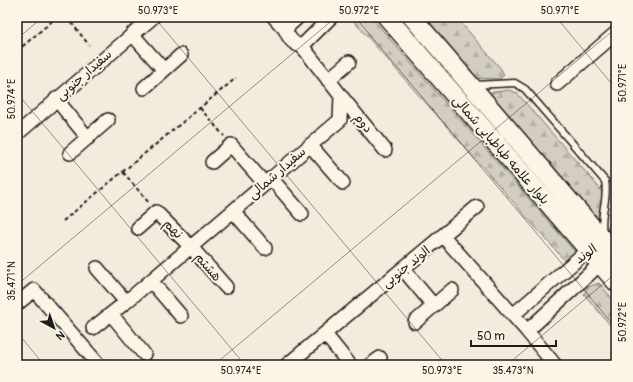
<svg xmlns="http://www.w3.org/2000/svg" width="633" height="382" font-family="Pangolin,'Playpen Sans Arabic',sans-serif">
<defs>
<pattern id="forest-firs" width="22" height="20" patternUnits="userSpaceOnUse"><rect width="22" height="20" fill="#d3cec1"/><path d="M5 1l3.5 6h-7zM16 11l3.5 6h-7z" fill="#b5b0a5"/></pattern>
</defs>
<rect width="100%" height="100%" fill="#f3ecdd"/>
<filter id="ink" filterUnits="userSpaceOnUse"><feTurbulence type="fractalNoise" baseFrequency=".025" numOctaves="2"/><feDisplacementMap in="SourceGraphic" scale="8" xChannelSelector="R" yChannelSelector="G"/><feConvolveMatrix kernelMatrix="1 2 1 2 8 2 1 2 1" color-interpolation-filters="sRGB"/></filter>
<g filter="url(#ink)">
<path fill="url(#forest-firs)" stroke="#78756e" d="M350 17H371L576 253 566 262Z
M418 17H456L501 69 504 75 500 79 471 78Z
M509 90 517 93 597 185 604 196 601 213 593 217 487 93Z
M616 219V245L610 239 607 227 612 220Z
M599 283 616 303V332L584 294 588 287Z"/>
<g fill="none" stroke-linecap="round" stroke-linejoin="round">
<defs>
<path id="lane" d="M474 85 515 83 525 89 605 181C609 198 599 215 603 233"/>
<path id="street" d="M274 17 285 29
M298 17 285 29C289 38 292 44 302 46L331 17
M132 34 164 70
M328 80 349 62
M557 84 616 33
M144 88 181 55
M341 96 385 150
M56 99 88 138
M17 134 153 17
M310 145 343 183
M70 153 108 120
M212 162 231 145 265 184
M271 178 302 214
M233 211 265 248
M138 228 156 212 191 247 226 287
M443 236 527 331 555 365
M97 268 126 302
M403 269 434 306
M151 281 181 316
M17 304 34 290 99 365
M111 314 144 354
M513 315 588 250 595 246
M415 322 452 290
M93 328 126 302 340 120 341 96 302 46
M527 331 600 264 601 255
M325 334 350 365
M287 365 477 207
M370 365 380 358"/>
<path id="secondary" d="M387 17 616 282
M412 17 616 255"/>
</defs>
<use href="#lane" stroke="#1c1c1c" stroke-width="9"/>
<use href="#street" stroke="#1c1c1c" stroke-width="16"/>
<use href="#secondary" stroke="#1c1c1c" stroke-width="21"/>
<path stroke="#1c1c1c" stroke-width="2" stroke-dasharray="4 3" stroke-linecap="butt" d="M67 17 89 45
M17 51 57 17
M200 108 224 136
M123 172 149 203
M63 221 236 78"/>
<use href="#lane" stroke="#fcf5e5" stroke-width="6"/>
<use href="#street" stroke="#fcf5e5" stroke-width="13"/>
<use href="#secondary" stroke="#fcf5e5" stroke-width="18"/>
</g>
</g>
<path fill="none" stroke="#1c1c1c" stroke-width="1" stroke-opacity="0.45" d="M154 17 446 365M355 17 616 328M556 17 616 89M17 39 43 17M17 93 245 365M17 285 336 17M17 332 44 365M214 365 616 28M507 365 616 273"/>
<g text-anchor="middle" dominant-baseline="central" stroke-width="4" stroke-linejoin="round" paint-order="stroke">
<g font-size="13" fill="#1c1c1c" stroke="#fcf5e5">
<text transform="translate(84 75) rotate(-41)">سفیدار جنوبی</text>
<text transform="translate(363 123) rotate(50)">دوم</text>
<text transform="translate(501 150) rotate(49)">بلوار علامه طباطبایی شمالی</text>
<text transform="translate(277 173) rotate(-41)">سفیدار شمالی</text>
<text transform="translate(173 229) rotate(45)">نهم</text>
<text transform="translate(586 254) rotate(-35)">الوند</text>
<text transform="translate(208 267) rotate(49)">هشتم</text>
<text transform="translate(406 267) rotate(-39)">الوند جنوبی</text>
</g>
</g>
<rect width="633" height="382" fill="none" stroke="#fcf5e5" stroke-width="44"/>
<g transform="translate(54 328) rotate(140)" stroke="#fcf5e5" stroke-width="3" paint-order="stroke">
<path d="M0-3L7 15L0 10L-7 15Z" fill="#1c1c1c"/>
<text y="-6" font-size="11" font-weight="bold" text-anchor="middle" fill="#1c1c1c">N</text>
</g>
<path d="M471 340v6h85v-6" fill="none" stroke="#1c1c1c" stroke-width="2"/>
<text x="477" y="340" font-size="12" fill="#1c1c1c" stroke="#fcf5e5" stroke-width="3" paint-order="stroke">50 m</text>
<rect x="22" y="22" width="589" height="338" fill="none" stroke="#1c1c1c" stroke-width="1.5"/>
<g font-size="10" text-anchor="middle" fill="#1c1c1c">
<text x="158" y="14">50.973°E</text>
<text x="359" y="14">50.972°E</text>
<text x="560" y="14">50.971°E</text>
<text transform="translate(622 83) rotate(-90)" y="4">50.971°E</text>
<text transform="translate(11 99) rotate(-90)" y="4">50.974°E</text>
<text transform="translate(11 281) rotate(-90)" y="4">35.471°N</text>
<text transform="translate(622 322) rotate(-90)" y="4">50.972°E</text>
<text x="241" y="374">50.974°E</text>
<text x="442" y="374">50.973°E</text>
<text x="513" y="374">35.473°N</text>
</g>
</svg>
